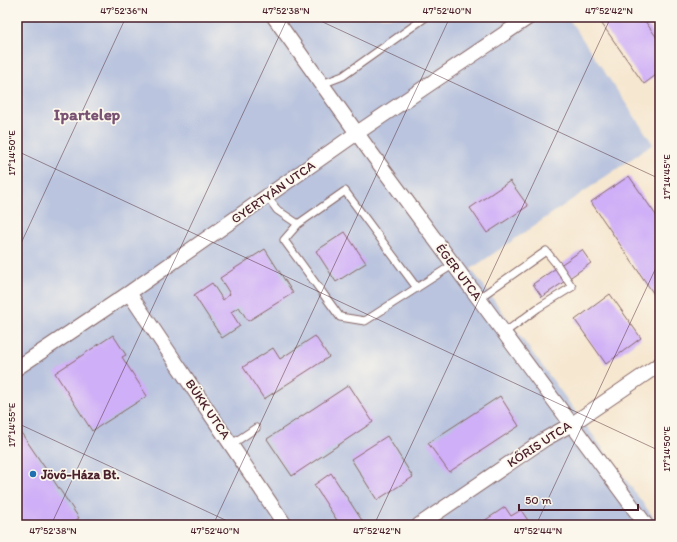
<svg xmlns="http://www.w3.org/2000/svg" width="677" height="542" font-family="Itim,sans-serif">
<rect width="100%" height="100%" fill="#fbf7ec"/>
<filter id="ink" filterUnits="userSpaceOnUse"><feTurbulence type="fractalNoise" baseFrequency=".025" numOctaves="2"/><feDisplacementMap in="SourceGraphic" scale="8" xChannelSelector="R" yChannelSelector="G"/><feConvolveMatrix kernelMatrix="1 2 1 2 8 2 1 2 1" color-interpolation-filters="sRGB"/></filter>
<filter id="wash" filterUnits="userSpaceOnUse"><feTurbulence type="fractalNoise" baseFrequency=".012" numOctaves="4" result="noise"/><feDisplacementMap in="SourceGraphic" scale="16" xChannelSelector="R" yChannelSelector="G"/><feGaussianBlur stdDeviation="0.9" result="paint"/><feColorMatrix in="noise" values="0 0 0 0 0 0 0 0 0 0 0 0 0 0 0 0 0 1.4 0 .05"/><feComposite in="paint" operator="in"/></filter>
<g filter="url(#wash)">
<rect width="100%" height="100%" fill="#f6e7d0"/>
<path fill="#bac4de" d="M17 17H571L569 19 653 144 471 269 659 525H17Z"/>
<g id="blocks">
<path fill="#cfaff7" d="M613 17H642L660 42V72L644 84 602 24Z
M629 176 660 221V303L591 202Z
M510 181 528 206 487 233 470 208Z
M345 232 366 263 336 282 316 251Z
M265 249 293 293 248 321 239 307 231 312 240 326 222 338 194 295 212 283 223 300 230 294 220 278Z
M582 250 591 263 542 297 533 284Z
M610 294 641 338 606 364 575 320Z
M113 335 126 355 122 357 147 396 92 431 55 373Z
M315 336 329 357 264 399 243 367 273 348 280 359Z
M349 385 373 422 292 476 267 439Z
M500 396 519 426 449 472 428 443Z
M20 431 79 518 69 525H24L17 515V433Z
M387 436 413 477 377 500 351 459Z
M331 473 363 522 358 525H340L314 485Z
M505 507 511 516 521 510 531 525H478Z"/>
</g>
</g>
<g filter="url(#ink)">
<use href="#blocks" fill-opacity="0" stroke="#866565" stroke-width="1"/>
<g fill="none" stroke-linecap="round" stroke-linejoin="round">
<defs>
<path id="service" d="M322 84 343 76 426 17
M267 196 277 210 298 224 284 240 340 317 365 321 454 264
M298 224 345 191 417 288
M479 298 546 251 558 266 572 287 538 308 504 333
M232 444 256 428"/>
<path id="minor" d="M274 17 369 150 646 525
M129 293 285 525
M17 368 129 293 357 133 529 17
M419 525 545 439 572 424 660 364"/>
</defs>
<use href="#service" stroke="#866565" stroke-width="9"/>
<use href="#minor" stroke="#866565" stroke-width="16"/>
<use href="#service" stroke="#fff" stroke-width="7"/>
<use href="#minor" stroke="#fff" stroke-width="14"/>
</g>
</g>
<path fill="none" stroke="#4a1f2b" stroke-width="1" stroke-opacity="0.45" d="M312 17 660 179M17 151 660 451M17 252 126 17M17 423 236 525M51 525 288 17M213 525 450 17M374 525 611 17M536 525 660 259"/>
<circle fill="#1f6fb2" stroke="#fbf7ec" stroke-width="1.5" cx="33" cy="474" r="4"/>
<g text-anchor="middle" dominant-baseline="central" stroke-width="3.5" stroke-linejoin="round" paint-order="stroke">
<g font-size="13" fill="#4a1f2b" stroke="#fbf7ec">
<text transform="translate(273 192) rotate(-35)">GYERTYÁN UTCA</text>
<text transform="translate(459 272) rotate(53)">ÉGER UTCA</text>
<text transform="translate(208 409) rotate(56)">BÜKK UTCA</text>
<text transform="translate(539 444) rotate(-33)">KŐRIS UTCA</text>
</g>
<g font-size="13" font-weight="bold" fill="#4a1f2b" stroke="#fbf7ec" text-anchor="start">
<text x="41" y="474">Jövő-Háza Bt.</text>
</g>
<g font-size="17" font-weight="bold" fill="#795172" stroke="#fbf7ec">
<text x="87" y="114">Ipartelep</text>
</g>
</g>
<rect width="677" height="542" fill="none" stroke="#fbf7ec" stroke-width="44"/>
<path d="M519 504v6h119v-6" fill="none" stroke="#4a1f2b" stroke-width="2"/>
<text x="525" y="504" font-size="12" fill="#4a1f2b" stroke="#fbf7ec" stroke-width="3" paint-order="stroke">50 m</text>
<rect x="22" y="22" width="633" height="498" fill="none" stroke="#4a1f2b" stroke-width="1.5"/>
<g font-size="10" text-anchor="middle" fill="#4a1f2b">
<text x="124" y="14">47°52'36"N</text>
<text x="286" y="14">47°52'38"N</text>
<text x="447" y="14">47°52'40"N</text>
<text x="609" y="14">47°52'42"N</text>
<text transform="translate(11 153) rotate(-90)" y="4">17°14'50"E</text>
<text transform="translate(666 177) rotate(-90)" y="4">17°14'45"E</text>
<text transform="translate(11 425) rotate(-90)" y="4">17°14'55"E</text>
<text transform="translate(666 449) rotate(-90)" y="4">17°14'50"E</text>
<text x="53" y="534">47°52'38"N</text>
<text x="215" y="534">47°52'40"N</text>
<text x="377" y="534">47°52'42"N</text>
<text x="538" y="534">47°52'44"N</text>
</g>
</svg>
